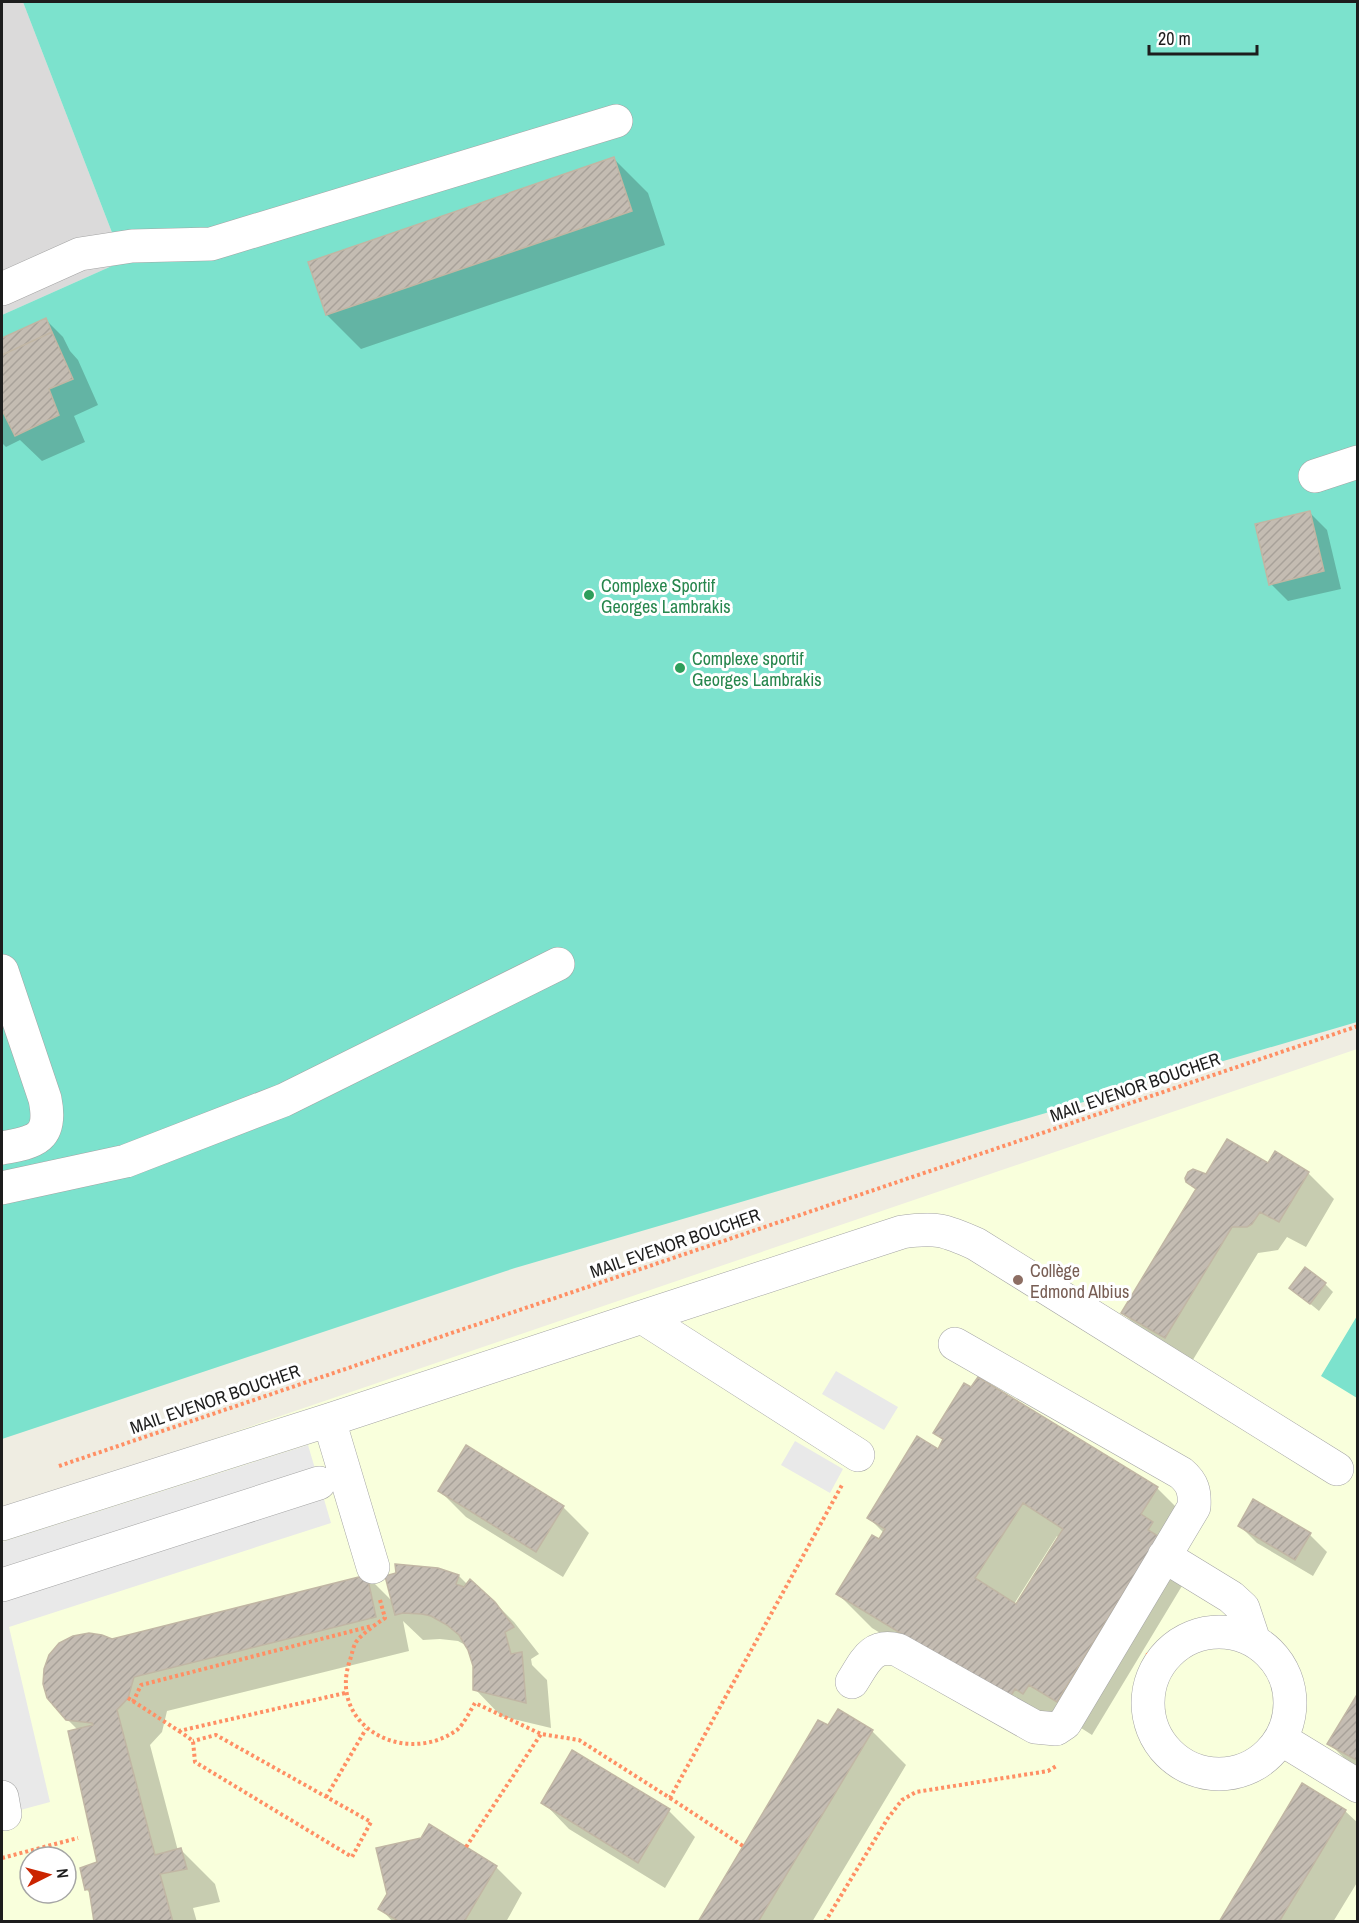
<svg xmlns="http://www.w3.org/2000/svg" width="1359" height="1923" font-family="'Archivo Narrow',sans-serif">
<defs>
<pattern id="building-hatch" width="6" height="6" patternUnits="userSpaceOnUse" patternTransform="scale(1.5)"><rect width="6" height="6" fill="#c4bcb2"/><path d="M-1 1l2-2M0 6l6-6M5 7l2-2" fill="none" stroke="#a8a199"/></pattern>
</defs>
<rect width="100%" height="100%" fill="#efede2"/>
<path fill="#dbdada" d="M2 2H23L123 261 2 315Z"/>
<path fill="#f9ffdc" fill-rule="evenodd" d="M1357 1049V1921H2V1511ZM30 1857H66V1893H30Z"/>
<path fill="#7ce2cd" d="M23 2H1357V1022L515 1268 2 1439V315L123 261Z
M1357 1316V1398L1321 1376Z"/>
<path fill="#e9e9e9" d="M836 1371 898 1407 884 1430 822 1394Z
M795 1441 843 1469 830 1493 781 1465Z
M308 1445 331 1523 9 1627 50 1802 2 1815V1542Z"/>
<path fill="#0003" fill-rule="evenodd" d="M614 159 648 193 665 245 361 349 327 315 310 263Z
M46 320 63 337 70 351 78 360 98 405 74 416 85 442 42 461 20 440 6 447 2 443V340Z
M1309 512 1327 530 1341 589 1288 601 1271 584Z
M1269 1165 1308 1173 1334 1199 1306 1247 1287 1237 1278 1250 1258 1253 1191 1363 1149 1339 1123 1313 1197 1190 1188 1181Z
M1325 1284 1333 1292 1319 1311 1291 1288Z
M935 1433 1157 1488 1191 1522 1176 1547 1191 1571 1092 1735 1064 1717 1043 1732 872 1628 838 1594 884 1533 869 1518 938 1451 944 1441ZM1057 1536 1060 1538 1017 1606 1014 1604Z
M467 1447 563 1507 589 1533 563 1577 466 1517 440 1491Z
M1240 1526 1310 1535 1327 1552 1313 1576 1257 1543Z
M397 1566 438 1569 459 1576 468 1585 487 1595 514 1622 539 1654 531 1659 532 1665 547 1680 551 1728 501 1716 475 1689 474 1665 467 1646 458 1641 440 1639 423 1640 403 1621 409 1651 167 1711 162 1732 150 1745 178 1851 181 1850 215 1884 220 1902 193 1908 197 1922H96L91 1894 86 1889 99 1863 78 1730 67 1719 112 1641 367 1576 394 1603 398 1575Z
M1358 1696V1772L1329 1743Z
M829 1728 872 1731 906 1765 812 1922H699Z
M572 1752 669 1811 695 1837 665 1888 569 1829 543 1802Z
M1345 1811 1358 1823V1881L1333 1922H1221Z
M430 1826 496 1867 522 1893 506 1922H393L380 1908Z"/>
<path fill="url(#building-hatch)" stroke="#c1b6a4" stroke-width="1.5" fill-rule="evenodd" d="M614 157 632 211 326 315 308 262Z
M46 318 52 332 2 355V338Z
M52 332 73 379 49 389 59 415 15 436 2 410V355Z
M1310 511 1324 571 1269 585 1255 524Z
M1227 1139 1268 1163 1275 1151 1309 1172 1279 1222 1260 1212 1252 1224 1247 1227H1232L1165 1338 1121 1313 1196 1189 1186 1182 1185 1178 1188 1172 1193 1169 1206 1174Z
M1305 1267 1326 1283 1310 1304 1289 1288Z
M978 1377 1158 1487 1141 1514 1153 1522 1148 1530 1158 1536 1057 1702 1029 1685 1023 1694 1015 1689 1009 1699 836 1594 872 1535 879 1539 885 1529 867 1518 917 1436 938 1449 943 1439 933 1433 964 1383 971 1387ZM1023 1503 1063 1529 1016 1604 975 1578Z
M466 1445 564 1506 536 1552 438 1491Z
M1253 1499 1311 1533 1295 1560 1238 1526Z
M395 1564 438 1568 459 1575 456 1584 464 1587 470 1579 495 1602 514 1627 505 1632 511 1654 522 1652 526 1703 473 1690V1666L468 1650 459 1635 447 1625 431 1616 422 1614 403 1613 395 1615 385 1576 396 1573Z
M367 1575 376 1617 134 1677 128 1698 117 1710 155 1855 181 1848 187 1869 160 1874 173 1922H94L89 1889 85 1890 80 1868 97 1862 68 1731 93 1725 92 1723 66 1720 47 1698 43 1684 44 1669 49 1655 59 1643 73 1636 89 1633 102 1635 112 1639Z
M1358 1693V1761L1327 1744Z
M838 1709 873 1730 758 1922H698L818 1720 828 1725Z
M572 1750 670 1809 638 1863 541 1803Z
M1302 1783 1346 1810 1279 1922H1219Z
M429 1824 497 1866 464 1922H400L378 1909 387 1894 376 1848 421 1838Z"/>
<g fill="none" stroke-linecap="round" stroke-linejoin="round">
<defs>
<path id="minor" d="M2 289 80 254 132 246 211 244 616 121
M1315 476 1358 462
M2 971 45 1099C53 1139 35 1142 2 1148
M2 1188 126 1161 284 1100 558 964
M642 1317 902 1232C936 1227 945 1230 976 1244L1337 1469
M329 1420 373 1567
M2 1524 329 1420 642 1317 858 1455
M1164 1556 1231 1597 1243 1608 1254 1641
M2 1585 319 1483
M1148 1703a71 71 0 1 1 142 0a71 71 0 1 1-142 0Z
M852 1682C865 1662 871 1643 898 1650L1035 1727 1056 1729 1065 1723 1194 1507C1195 1492 1193 1483 1181 1473L955 1344
M1281 1739 1358 1786
M2 1797 5 1814"/>
</defs>
<use href="#minor" stroke="#a4a4a4" stroke-width="34"/>
<path stroke="#ff8f64" stroke-width="4" stroke-dasharray="3 3" stroke-linecap="butt" d="M59 1466 1358 1026
M380 1600 385 1618C375 1625 363 1633 356 1642 353 1647 352 1654 350 1660 327 1726 405 1767 457 1730 464 1724 470 1711 475 1703L541 1734 579 1740 670 1798 842 1485
M1146 1655 1168 1653
M128 1698 179 1731 345 1693
M133 1702 141 1685 372 1626
M179 1731 193 1741 195 1762 352 1857 371 1822 216 1735 193 1741
M326 1797 366 1729
M670 1798 743 1846
M466 1847 541 1734
M2 1858 78 1838
M825 1922 888 1818 902 1800 916 1792 1048 1771 1058 1765"/>
<use href="#minor" stroke="#fff" stroke-width="33"/>
</g>
<g fill="#2e9e5b" stroke="#fff" stroke-width="2">
<circle cx="589" cy="595" r="6"/>
<circle cx="680" cy="668" r="6"/>
</g>
<circle fill="#8d6e63" stroke="#fff" stroke-width="2" cx="1018" cy="1280" r="6"/>
<g text-anchor="middle" dominant-baseline="central" stroke-width="6" stroke-linejoin="round" paint-order="stroke">
<g font-size="18" fill="#27864d" stroke="#fff" text-anchor="start">
<text x="601" y="585">Complexe Sportif<tspan x="601" dy="21">Georges Lambrakis</tspan></text>
<text x="692" y="658">Complexe sportif<tspan x="692" dy="21">Georges Lambrakis</tspan></text>
</g>
<g font-size="18" fill="#1d1d1d" stroke="#fff">
<text transform="translate(1135 1087) rotate(-19)">MAIL EVENOR BOUCHER</text>
<text transform="translate(675 1243) rotate(-19)">MAIL EVENOR BOUCHER</text>
<text transform="translate(215 1399) rotate(-19)">MAIL EVENOR BOUCHER</text>
</g>
<g font-size="18" fill="#785e54" stroke="#fff" text-anchor="start">
<text x="1030" y="1270">Collège<tspan x="1030" dy="21">Edmond Albius</tspan></text>
</g>
</g>
<rect width="1359" height="1923" fill="none" stroke="#1d1d1d" stroke-width="6"/>
<g transform="translate(48 1875) rotate(84)"><circle r="28" fill="#ffffff" stroke="#a5a5a5" stroke-width="1.5"/>
<path d="M0-4.5L10 22L0 15L-10 22Z" fill="#cb2400"/>
<text y="-9" font-size="16" font-weight="bold" text-anchor="middle" fill="#1d1d1d">N</text>
</g>
<path d="M1149 45v9h108v-9" fill="none" stroke="#1d1d1d" stroke-width="3"/>
<text x="1158" y="45" font-size="18" fill="#1d1d1d" stroke="#ffffff" stroke-width="4.5" paint-order="stroke">20 m</text>
</svg>
